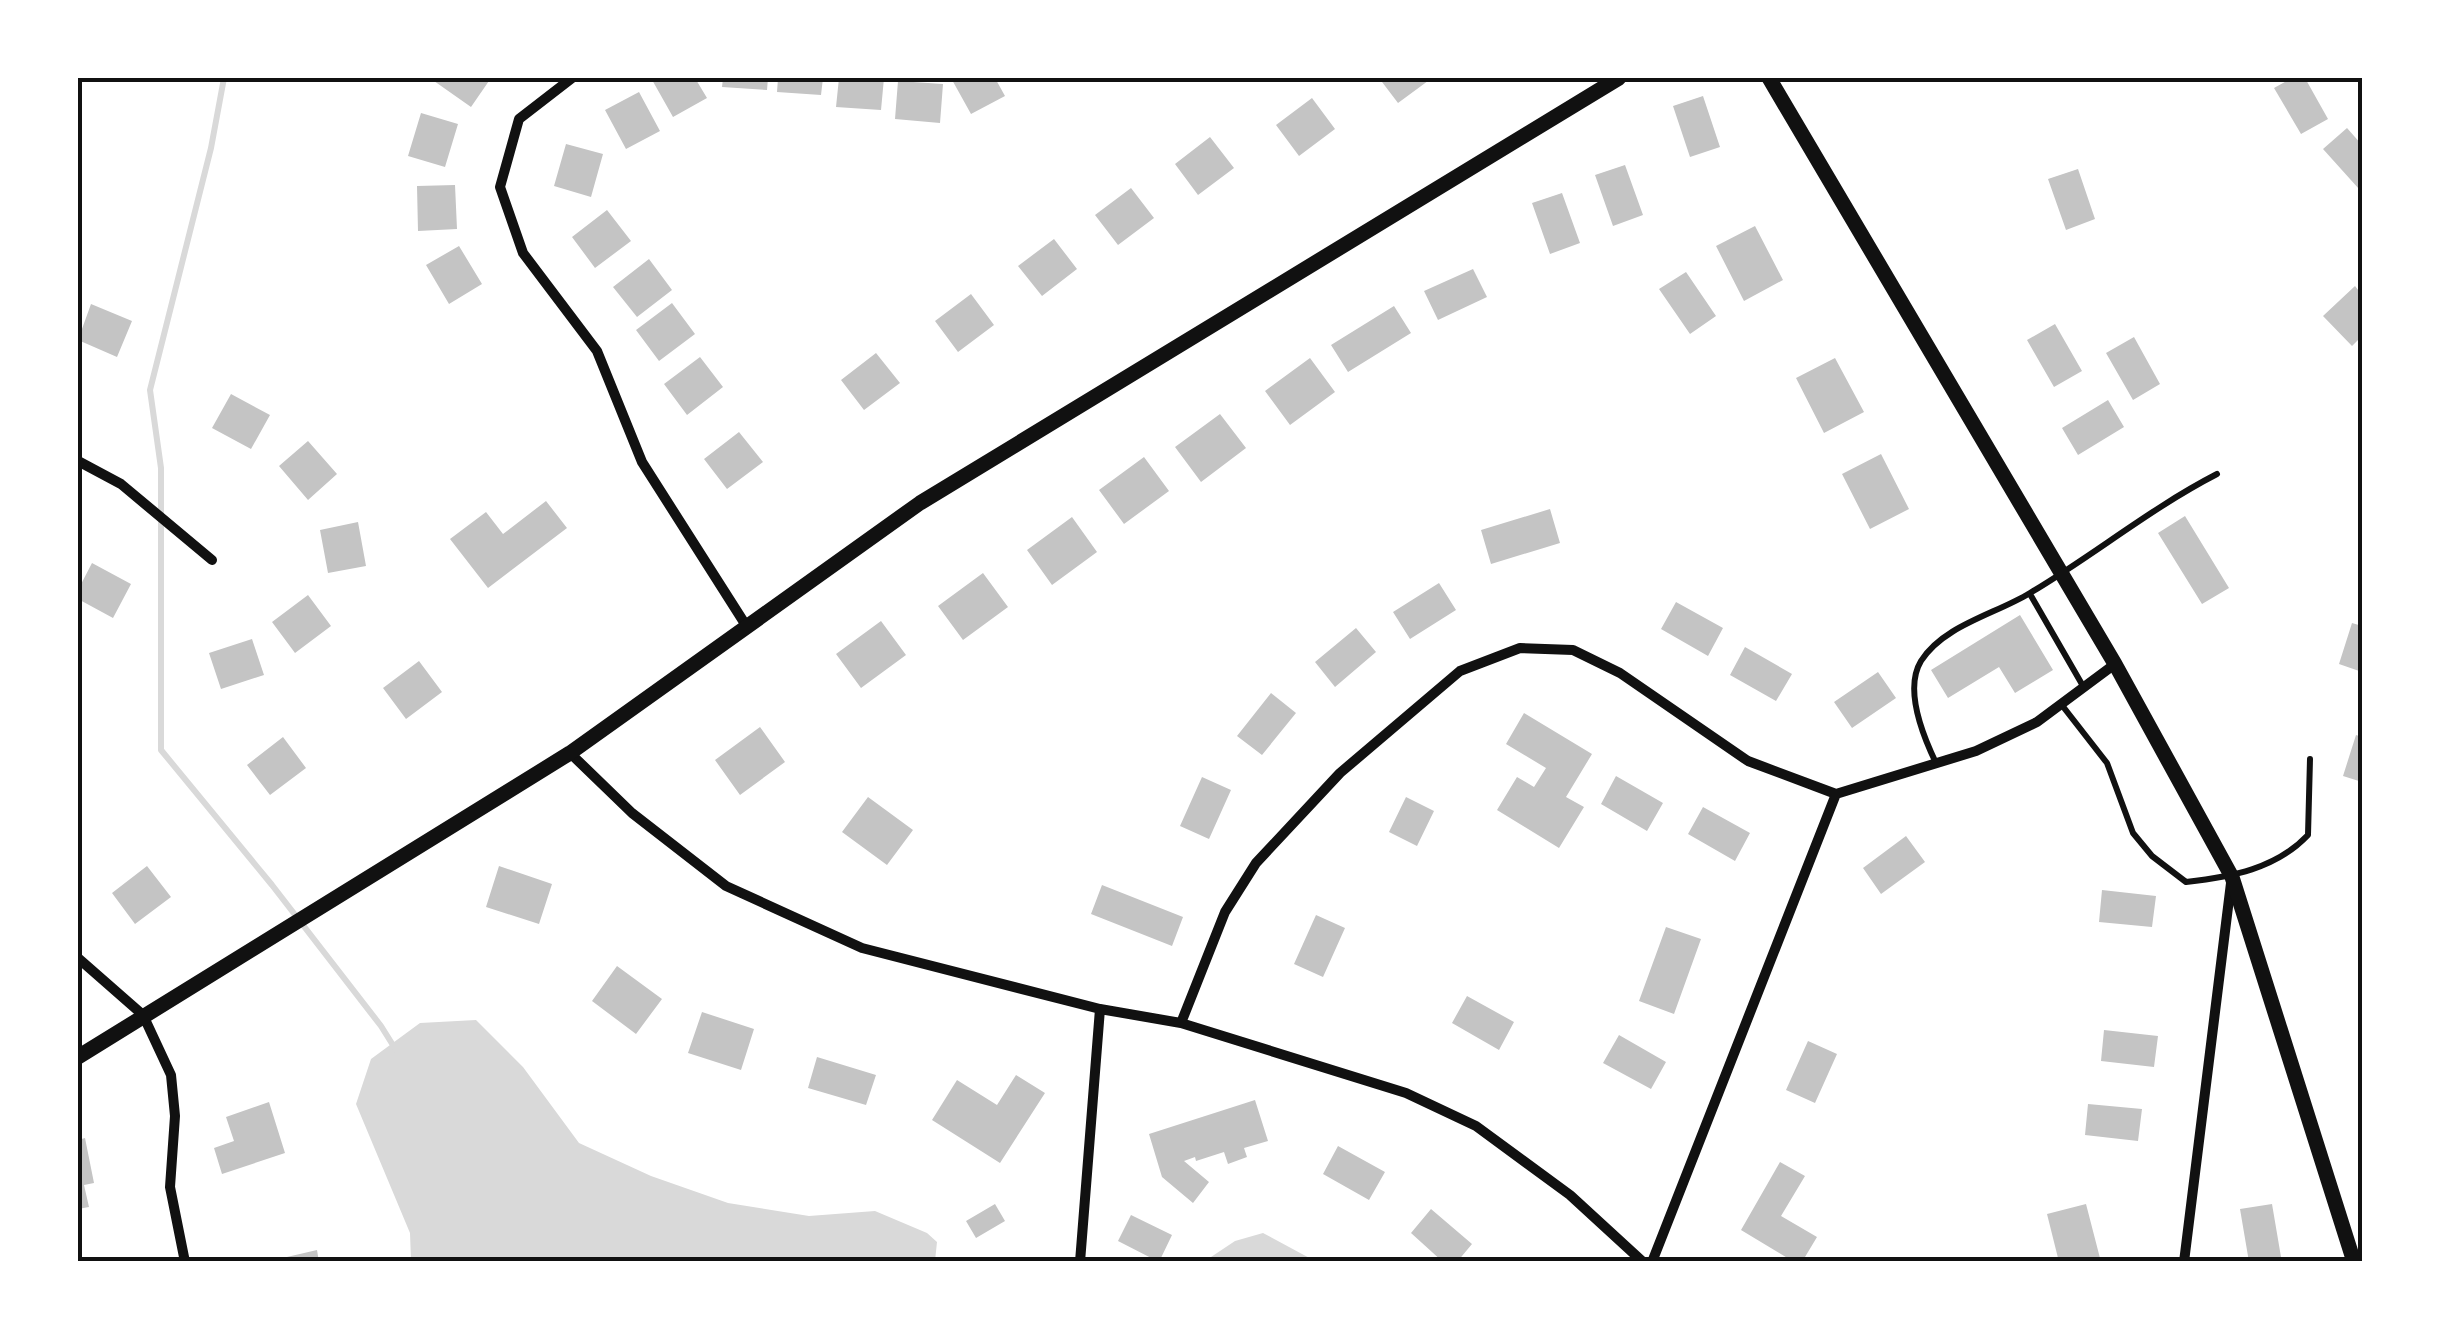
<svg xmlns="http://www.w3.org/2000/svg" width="2440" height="1339" font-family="'DejaVu Sans',sans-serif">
<rect width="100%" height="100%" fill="#fff"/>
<path fill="#d9d9d9" d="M476 1020 523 1067 579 1143 651 1176 728 1203 809 1216 875 1211 927 1233 937 1242 935 1261H411L410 1233 356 1104 371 1059 420 1023Z
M1263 1233 1315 1261H1210L1211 1257 1235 1241Z"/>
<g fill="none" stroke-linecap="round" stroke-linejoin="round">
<path stroke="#d9d9d9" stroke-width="6" d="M224 78 211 148 150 390 161 468V750L272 885 381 1026 396 1050"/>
</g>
<path fill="#c4c4c4" d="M436 78H491L471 107 434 81Z
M651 78H695L707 98 673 117Z
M723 78H768L767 90 722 87Z
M778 78H823L821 95 777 92Z
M839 78H884L881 110 836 107Z
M951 78H995L1005 96 971 114Z
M1379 78H1432L1398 103Z
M2292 78H2305L2328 119 2301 134 2274 88Z
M898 81 943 84 940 123 895 119Z
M639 92 660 131 626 149 605 110Z
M1703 96 1720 147 1690 157 1673 106Z
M1312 98 1335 129 1299 156 1276 125Z
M421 113 458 124 445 167 408 156Z
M2347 128 2362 145V186L2359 189 2323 149Z
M1210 137 1234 168 1198 195 1175 164Z
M566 144 603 154 591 197 554 186Z
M1625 165 1643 215 1613 226 1595 175Z
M2078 169 2095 219 2066 230 2048 179Z
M455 185 457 229 418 231 417 186Z
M1131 188 1154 218 1118 245 1095 215Z
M1562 193 1580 243 1550 254 1532 203Z
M607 210 631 241 595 268 572 237Z
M1755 226 1783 280 1744 301 1716 246Z
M1054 239 1077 269 1042 296 1018 266Z
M459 246 482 284 449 304 426 265Z
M649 259 672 290 637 317 613 287Z
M1473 269 1487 297 1438 320 1424 291Z
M1686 272 1716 316 1690 334 1659 289Z
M2355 286 2362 295V336L2352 346 2323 316Z
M971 294 994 325 958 352 935 321Z
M672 303 695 334 659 361 636 330Z
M91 304 132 321 117 357 78 340Z
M1394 306 1411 333 1348 372 1331 345Z
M2055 324 2082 371 2054 387 2027 340Z
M2134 337 2160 384 2133 400 2106 353Z
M876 353 900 383 864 410 841 380Z
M700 357 723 387 687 415 664 384Z
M1310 358 1335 392 1290 425 1265 391Z
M1835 358 1864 412 1824 433 1796 378Z
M231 394 270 415 251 449 212 428Z
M2108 400 2124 427 2078 455 2062 428Z
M1220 414 1246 448 1201 482 1175 447Z
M739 432 763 462 727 489 704 459Z
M308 441 337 474 308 500 279 466Z
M1881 454 1909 509 1870 529 1842 474Z
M1144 457 1169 491 1124 524 1099 490Z
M546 501 567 528 488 588 450 539 486 512 503 534Z
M1550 509 1560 543 1491 564 1481 530Z
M2185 516 2229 588 2202 604 2158 533Z
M1072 517 1097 552 1052 585 1027 550Z
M358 522 366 566 328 573 320 530Z
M92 563 131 584 113 618 78 599V590Z
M983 573 1008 607 963 640 938 606Z
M1439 583 1456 610 1410 639 1393 612Z
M308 595 331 626 295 653 272 622Z
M1676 602 1723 628 1708 656 1661 629Z
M2020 615 2053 670 2015 693 1999 667 1948 698 1931 670Z
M881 621 906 655 861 688 836 654Z
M2352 623 2362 626V672L2339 664Z
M1356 628 1376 652 1335 687 1315 662Z
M252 639 264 675 221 689 209 653Z
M1745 647 1792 674 1776 701 1730 675Z
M419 661 442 692 406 719 383 688Z
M1878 672 1896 698 1852 728 1834 702Z
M1271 693 1296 713 1262 755 1237 736Z
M1524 713 1592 754 1566 797 1584 807 1559 848 1497 810 1517 777 1534 787 1546 768 1506 744Z
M760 727 785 762 740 795 715 760Z
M2356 735 2362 737V782L2343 776Z
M283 737 306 768 270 795 247 765Z
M1616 776 1663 803 1647 831 1601 804Z
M1202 777 1231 790 1209 839 1180 826Z
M868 797 913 830 887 865 842 832Z
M1406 797 1434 811 1417 846 1389 832Z
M1703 807 1750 833 1735 861 1688 834Z
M1906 836 1925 862 1881 894 1863 868Z
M147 866 171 897 135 924 112 893Z
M499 866 552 884 539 924 486 907Z
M1102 885 1183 917 1172 946 1091 914Z
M2102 890 2156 896 2152 927 2099 922Z
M1316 915 1345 928 1323 977 1294 964Z
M1666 927 1701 939 1674 1014 1639 1001Z
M617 966 662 999 636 1034 592 1001Z
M1467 996 1514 1022 1499 1050 1452 1023Z
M702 1012 754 1029 741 1070 688 1053Z
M2104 1030 2158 1036 2154 1067 2101 1061Z
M1619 1035 1666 1062 1651 1089 1603 1063Z
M1808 1041 1837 1054 1815 1103 1786 1090Z
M817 1057 876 1075 866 1105 808 1088Z
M1016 1075 1045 1093 1000 1163 932 1120 957 1080 997 1105Z
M1255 1100 1268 1141 1244 1148 1247 1157 1228 1164 1224 1152 1196 1161 1195 1157 1184 1161 1209 1182 1193 1203 1162 1177 1149 1134Z
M269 1102 285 1153 222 1174 214 1148 234 1141 226 1117Z
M2088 1104 2142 1109 2138 1141 2085 1135Z
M85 1138 94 1183 84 1185 89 1207 78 1209V1140Z
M1338 1146 1385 1172 1369 1200 1323 1174Z
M1780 1162 1805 1176 1781 1216 1817 1237 1802 1262H1794L1741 1230Z
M995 1204 1005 1221 976 1238 966 1221Z
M2086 1204 2101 1262H2059L2047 1214Z
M2272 1204 2281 1257 2249 1262 2240 1209Z
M1431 1209 1472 1244 1457 1262H1443L1411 1233Z
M1131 1215 1172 1235 1159 1262 1118 1241Z
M317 1250 319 1262H274V1260Z"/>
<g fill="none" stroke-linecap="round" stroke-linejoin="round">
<path stroke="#111" stroke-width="6" d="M2030 594 2083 686
M2061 704 2107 763 2133 833 2152 856 2186 882C2231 877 2276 869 2308 835L2310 759
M1936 763C1923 736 1904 689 1921 661 1944 625 1996 614 2030 593 2094 555 2151 508 2217 474"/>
<path stroke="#111" stroke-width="10" d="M572 78 519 119 500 187 523 253 597 351 642 462 747 627
M78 461 121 484 212 560
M570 753 632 813 726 886 862 948 1100 1009 1181 1023 1406 1093 1476 1126 1570 1195 1643 1262
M78 958 143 1015 171 1075 175 1116 170 1187 185 1262
M1181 1023 1225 912 1256 863 1340 773 1460 671 1520 648 1573 650 1620 673 1748 761 1836 794 1976 751 2037 722 2115 664
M1080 1262 1100 1009
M1652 1262 1836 794
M2184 1262 2231 883"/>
<path stroke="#111" stroke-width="15" d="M1769 78 2115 664 2232 877 2354 1262
M78 1057 570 753 920 503 1619 78"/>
</g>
<rect width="2440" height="1339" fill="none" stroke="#ffffff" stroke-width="160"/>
<rect x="80" y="80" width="2280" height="1179" fill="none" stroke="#111" stroke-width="4"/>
</svg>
